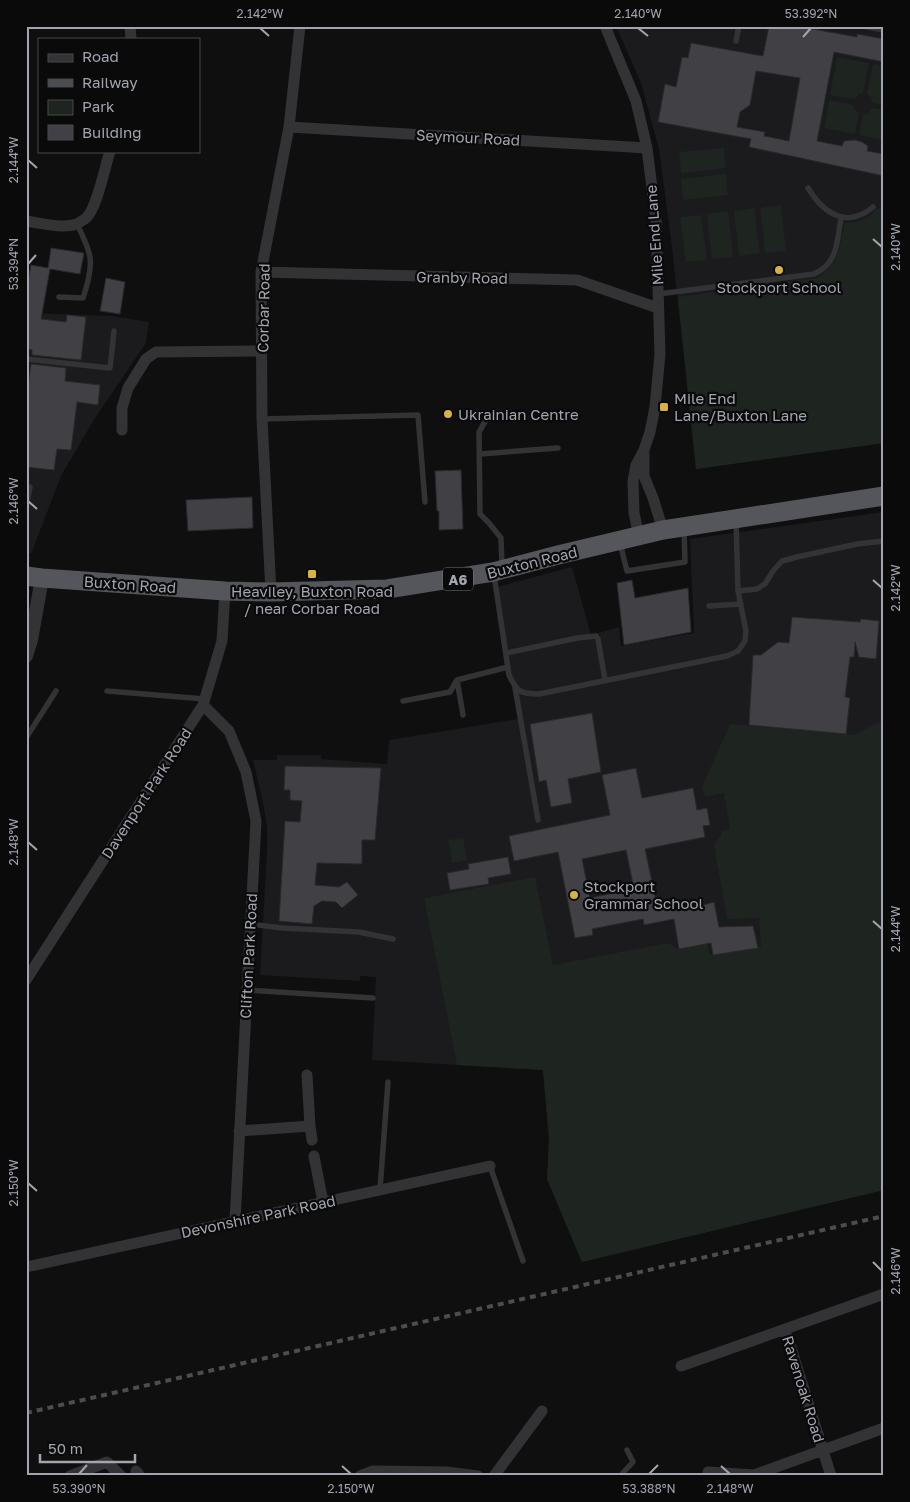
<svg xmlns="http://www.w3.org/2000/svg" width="910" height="1502" font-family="'Golos Text',sans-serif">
<rect width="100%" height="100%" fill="#0f0f10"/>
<path fill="#1b1b1d" d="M616 26H884V443L696 469 672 247 659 149 641 83Z
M26 313 112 316 149 322 146 343 95 418 61 476 31 554 26 553Z
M884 512V1190L582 1262 547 1179 549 1139 543 1070 372 1060 376 977 360 976V981L260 975 267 851V826L263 803 253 760H277V755H321V759L387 764 389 740 518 719 493 588 572 567 591 635 619 627 621 646 694 633 690 539Z"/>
<path fill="#1e241f" d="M837 57 869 63 863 93 858 95 854 99 830 95Z
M873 64 884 66V105L873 103 871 97 867 93Z
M829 100 853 105 854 109 859 113 855 134 824 128Z
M872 108 884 110V140L859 135 863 115 868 113Z
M724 148 726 168 681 173 679 152Z
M726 174 728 195 683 200 681 179Z
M781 205 786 251 765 253 760 208Z
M754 208 760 253 739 256 734 211Z
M876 209H884V443L696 469 678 297 817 278C840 263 839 247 845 223 858 222 868 220 876 209Z
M728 211 733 257 712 259 707 214Z
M701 215 707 260 686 262 680 217Z
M884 721V1190L582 1262 547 1179 549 1139 543 1070 457 1065 424 898 535 877 553 965 668 943 678 949 707 943 710 955 761 946 759 918 727 919 714 846 721 835V831L730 829 724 793 705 797 702 787 730 724 853 735C864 732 872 723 884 721Z
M463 838 467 860 452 863 448 840Z"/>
<path fill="#414145" stroke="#29292c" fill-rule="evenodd" d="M769 26H796L857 37V34L884 39V62L834 52 817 141 842 146 844 141 855 140 862 142 868 146 867 151 884 154V176L749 147 751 139 658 122 665 84 676 87 682 57 688 58 691 43 763 56ZM756 71 800 78 789 141 764 136 765 132 737 127 740 112 750 105Z
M51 248 84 253 80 274 50 269 41 319 66 322 67 315 86 317 81 360 32 355V350L26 349V290L31 265 48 268Z
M106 278 125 282 120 314 100 311Z
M31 364 66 368 65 381 100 385 98 405 77 402 71 450 57 449 54 470 26 467V401Z
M461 470 463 529 439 530V511H437L435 471Z
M252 497 253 528 188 531 186 500Z
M632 580 635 598 688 588 691 632 624 645 617 583Z
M792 617 860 622 861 619 879 621 876 659 859 657 855 642 854 657H850L845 697 850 698 846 734 749 725 753 655H761L778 642 789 643Z
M592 713 601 772 568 779 572 803 551 807 546 780 539 782 530 724Z
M285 766 381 768 375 840H362V864L317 863 315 885 339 887 347 882 358 895 342 908 336 902 322 901 314 906 312 924 279 921 285 821 300 822 302 801 290 800V790H284Z
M636 768 642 798 693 788 697 810 707 808 710 825 703 826 705 837 645 849 658 910 699 903 700 906 714 902 719 927 753 926 758 948 713 955 711 943 679 949 674 919 644 925 643 919 592 929 593 935 575 938 558 852 514 861 509 836 610 815 602 775ZM626 850 634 889 590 898 582 859Z
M508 857 511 874 488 878 489 884 450 890 447 873 469 869 468 864Z"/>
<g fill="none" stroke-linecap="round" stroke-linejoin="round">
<path stroke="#333336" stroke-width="5.5" d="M863 26 884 30
M736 41 739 26
M808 188C824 214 847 229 873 207
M658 294 814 274C838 264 837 241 841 218
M59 297 83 298C87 286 92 270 90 258 89 247 81 234 77 223
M26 359 110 368 114 331
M262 419 418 415 425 502
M486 420 479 432 480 514 489 523 501 538 502 566
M480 454 558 448
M26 508 30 487
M620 543 627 571 685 562 684 529
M494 575 509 675C517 692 520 694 539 694L727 656 738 651 745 641 746 631 738 591 736 521
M738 591 757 589 765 584 773 571 782 561 797 557 857 544 884 541
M709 606 741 604
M507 653 577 638 596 636 598 639 605 680
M457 680 463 715
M515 687 538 820
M107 691 205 699
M403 701 450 692 457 680 508 667
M26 738 56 691
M250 924 282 928 359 932 393 939
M247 990 373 998
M490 1166 523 1261
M380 1189 388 1082
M620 1476 633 1462 627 1450"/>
<path stroke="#333336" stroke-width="11" d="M130 26 131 39
M605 26 636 101 647 148 656 220 660 354 655 407 650 432 644 450 636 465 633 481 634 513 639 536
M289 127 647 148
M26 221C41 223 62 229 77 224 79 222 85 220 87 217 97 207 105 167 110 151
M261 272 577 280 658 308
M122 430V408L128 388 146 359 156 352 262 351
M644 454V476L653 498 663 530
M271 592 262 419 261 272 289 127 300 26
M203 705 229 731 246 772 256 821 235 1221
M26 980 203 705 222 641 225 591
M310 1126 312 1140
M239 1131 310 1126 307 1075
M314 1156 323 1202
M26 1267 490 1166
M785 1329 831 1476
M681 1366 884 1294
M136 1471 140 1476
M708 1472 754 1475 884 1428
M70 1476 107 1462 121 1476
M360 1476 373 1471 447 1472 478 1476
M494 1476 542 1411"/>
<path stroke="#333336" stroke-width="14" d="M26 656 31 640 42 578"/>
<path stroke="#55565c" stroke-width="19" d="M26 576 42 578 225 591 271 592 387 589 493 572 558 555 663 530 884 496"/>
<path stroke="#4c4d51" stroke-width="4" stroke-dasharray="6 5" stroke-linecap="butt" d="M26 1413 884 1216"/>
</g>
<path fill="none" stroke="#a2a5af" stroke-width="2" d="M260 28 269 36M638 28 648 36M803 37 811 28M28 160 37 168M873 239 882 247M28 264 36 255M28 501 37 509M873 580 882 588M28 842 37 850M873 921 882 929M28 1183 37 1191M873 1262 882 1271M342 1466 351 1474M721 1466 730 1474M79 1474 87 1465M649 1474 658 1465"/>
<g fill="#d8b23f" stroke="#0a0a0b" stroke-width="2">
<circle cx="779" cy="270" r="5"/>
<rect x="659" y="402" width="10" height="10" rx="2.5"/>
<circle cx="448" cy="414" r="5"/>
<rect x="307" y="569" width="10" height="10" rx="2.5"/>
<circle cx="574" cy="895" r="5"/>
</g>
<g text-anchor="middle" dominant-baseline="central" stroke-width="4.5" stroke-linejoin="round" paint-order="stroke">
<rect fill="#0a0a0b" stroke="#74767e" stroke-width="1" x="443" y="567.5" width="30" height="23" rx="4"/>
<g font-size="14" font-weight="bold" fill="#a2a5af">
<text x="458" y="579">A6</text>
</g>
<g font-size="15" fill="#a2a5af" stroke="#0a0a0b">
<text transform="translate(468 137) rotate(3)">Seymour Road</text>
<text transform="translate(654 235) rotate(-94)">Mile End Lane</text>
<text transform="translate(462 277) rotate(1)">Granby Road</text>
<text transform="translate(263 308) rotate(-89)">Corbar Road</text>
<text transform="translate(532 562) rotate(-14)">Buxton Road</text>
<text transform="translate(130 584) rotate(4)">Buxton Road</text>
<text transform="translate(146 793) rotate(-57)">Davenport Park Road</text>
<text transform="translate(248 956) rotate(-87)">Clifton Park Road</text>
<text transform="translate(258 1216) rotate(-12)">Devonshire Park Road</text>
<text transform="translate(804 1389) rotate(73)">Ravenoak Road</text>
</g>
<g font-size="15" fill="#a2a5af" stroke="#0a0a0b" text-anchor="start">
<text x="779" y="287" text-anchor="middle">Stockport School</text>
<text x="674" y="398">Mile End<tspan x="674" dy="17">Lane/Buxton Lane</tspan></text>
<text x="458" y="414">Ukrainian Centre</text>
<text x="312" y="591" text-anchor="middle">Heaviley, Buxton Road<tspan x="312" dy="17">/ near Corbar Road</tspan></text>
<text x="584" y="886">Stockport<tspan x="584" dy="17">Grammar School</tspan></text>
</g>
</g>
<rect width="910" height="1502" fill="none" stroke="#0a0a0b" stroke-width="55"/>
<rect x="38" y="38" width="162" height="115" fill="#0a0a0b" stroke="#47484d"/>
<rect x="48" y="54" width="25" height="8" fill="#333336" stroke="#47484d"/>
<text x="82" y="62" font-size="15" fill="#a2a5af">Road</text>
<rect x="48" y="79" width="25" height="8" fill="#4c4d51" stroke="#47484d"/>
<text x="82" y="88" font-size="15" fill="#a2a5af">Railway</text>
<rect x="48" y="100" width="25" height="15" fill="#1e241f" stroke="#47484d"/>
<text x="82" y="112" font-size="15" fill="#a2a5af">Park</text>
<rect x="48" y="125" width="25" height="15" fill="#414145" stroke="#47484d"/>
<text x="82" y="138" font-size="15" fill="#a2a5af">Building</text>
<path d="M40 1454v8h95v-8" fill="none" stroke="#a2a5af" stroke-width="2.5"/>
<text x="48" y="1454" font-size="15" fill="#a2a5af" stroke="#0a0a0b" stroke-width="4" paint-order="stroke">50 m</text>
<rect x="28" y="28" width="854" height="1446" fill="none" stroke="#a2a5af" stroke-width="2"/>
<g font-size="12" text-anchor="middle" fill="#a2a5af">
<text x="260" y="18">2.142°W</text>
<text x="638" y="18">2.140°W</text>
<text x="811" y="18">53.392°N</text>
<text transform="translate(14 160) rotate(-90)" y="4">2.144°W</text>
<text transform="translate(896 247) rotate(-90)" y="4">2.140°W</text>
<text transform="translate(14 264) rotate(-90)" y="4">53.394°N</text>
<text transform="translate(14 501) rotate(-90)" y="4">2.146°W</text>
<text transform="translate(896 588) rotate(-90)" y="4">2.142°W</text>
<text transform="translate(14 842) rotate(-90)" y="4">2.148°W</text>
<text transform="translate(896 929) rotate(-90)" y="4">2.144°W</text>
<text transform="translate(14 1183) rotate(-90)" y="4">2.150°W</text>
<text transform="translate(896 1271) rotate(-90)" y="4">2.146°W</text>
<text x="79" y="1493">53.390°N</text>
<text x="351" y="1493">2.150°W</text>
<text x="649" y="1493">53.388°N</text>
<text x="730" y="1493">2.148°W</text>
</g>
</svg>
